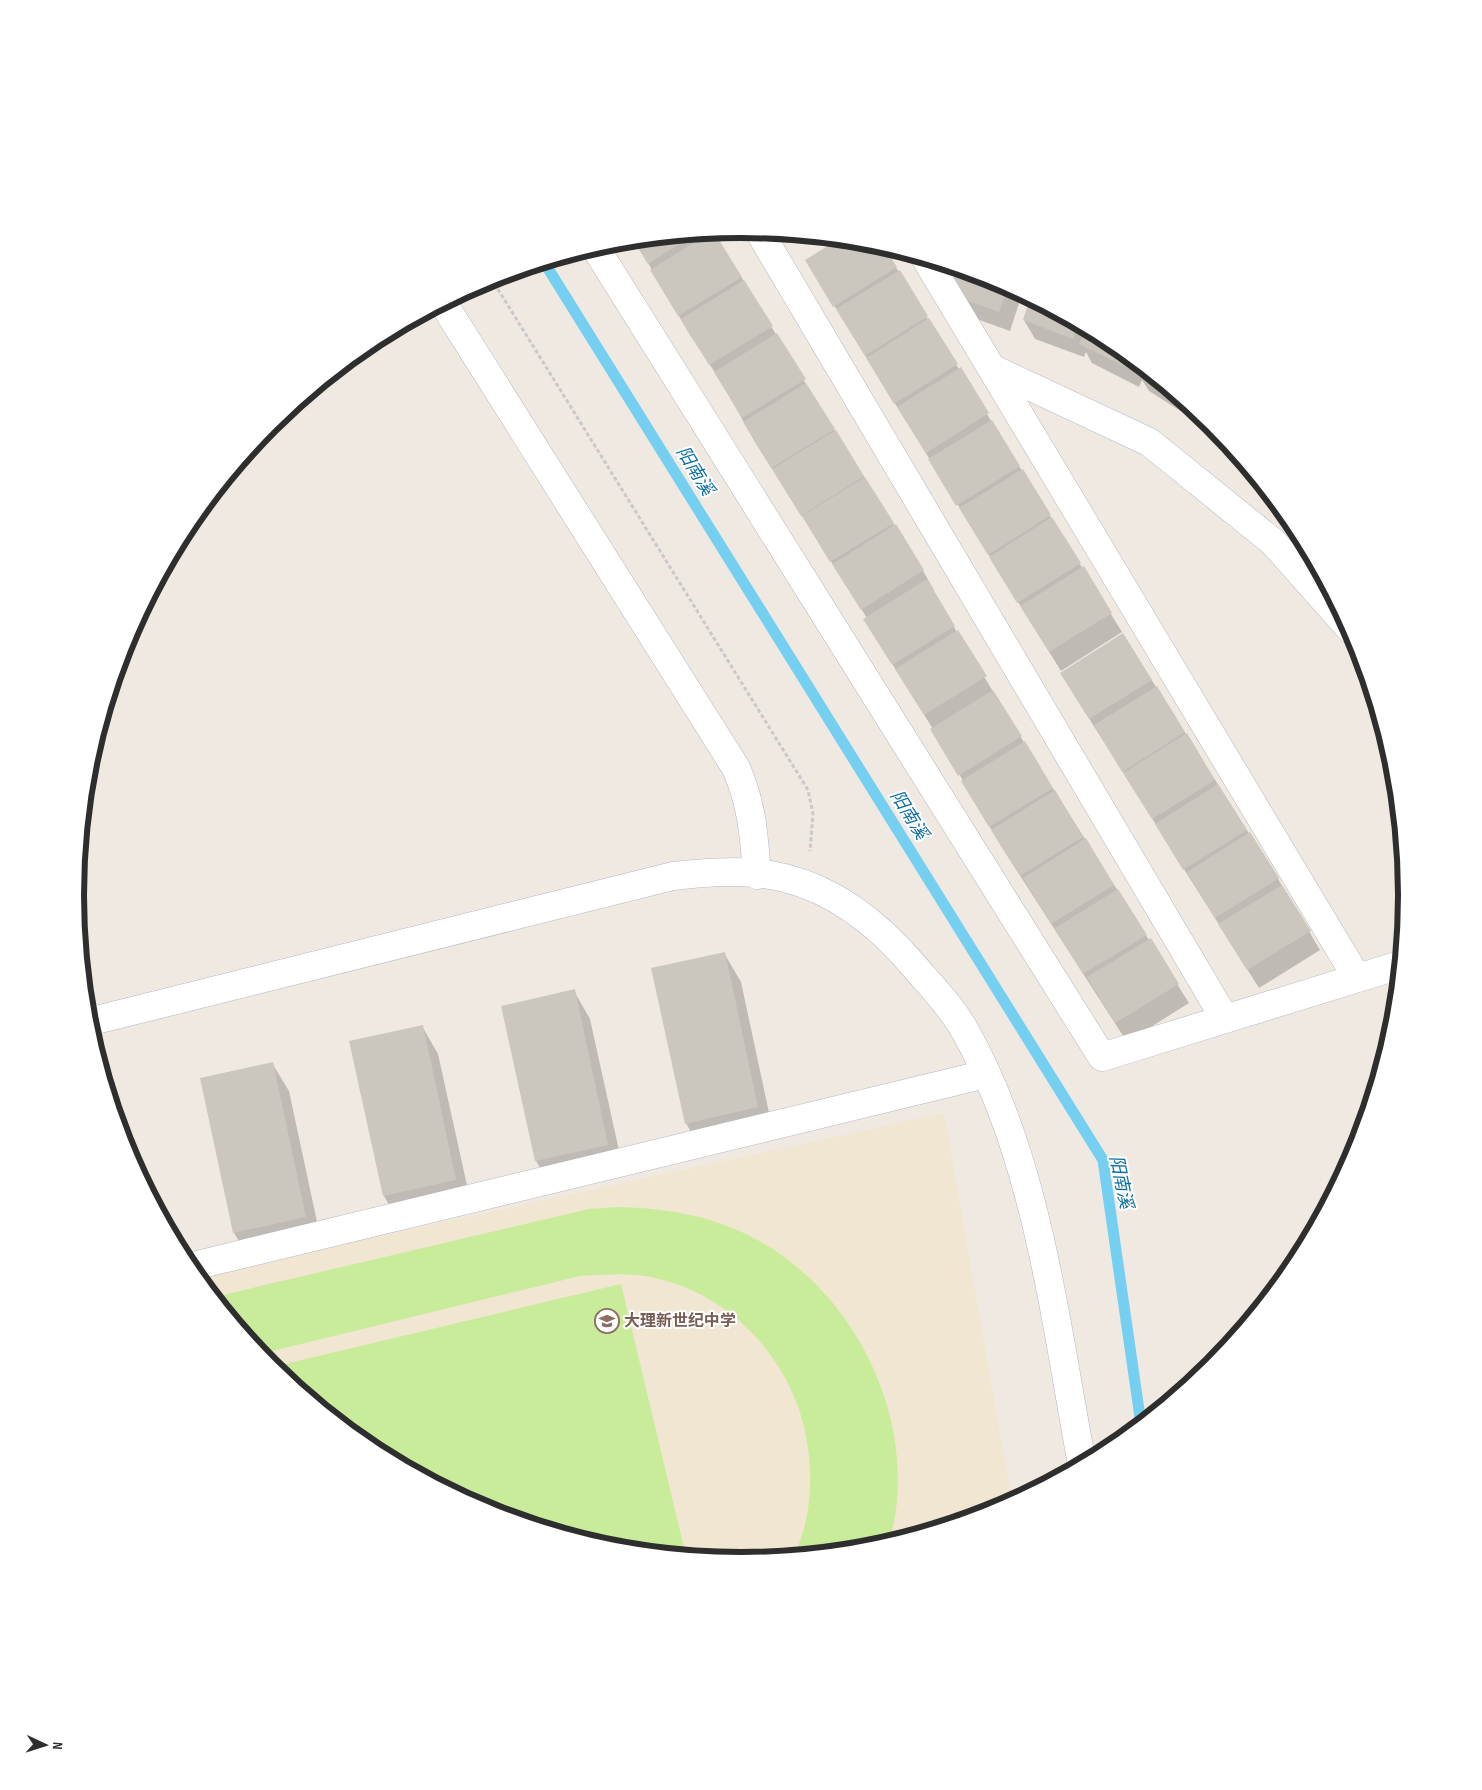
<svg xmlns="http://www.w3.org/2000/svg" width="1482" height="1790" font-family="'Sofia Sans Condensed','Noto Sans SC',sans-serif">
<rect width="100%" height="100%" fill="#efe9e1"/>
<path fill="#f0e6d1" d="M944 1113 1012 1502 996 1510 871 1548 741 1561 611 1548 486 1510 371 1449 270 1366 196 1276Z"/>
<path fill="#c9ec9a" d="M617 1207C665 1208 709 1215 752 1237 857 1291 923 1427 889 1543L871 1548 794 1556C810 1521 813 1485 808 1448 797 1361 726 1285 637 1275 618 1273 599 1275 580 1276L260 1354 214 1297 589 1209Z
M621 1284 686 1556 611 1548 486 1510 371 1449 272 1367Z"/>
<path fill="#0003" d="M714 232 815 399 923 571 934 590 932 591 1028 749 1189 1003 1127 1042 1001 846 933 729 876 638 867 618 755 442 722 383 690 335 634 239Z
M841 239 882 245 1122 632 1061 671 806 260Z
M958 268 996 280 1022 294 1010 331 960 313 949 294Z
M1032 299 1111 341 1212 424 1225 440 1201 424 1196 415 1193 419 1149 391 1142 380 1139 387 1092 363 1086 352 1084 357 1035 339 1024 320Z
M1123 635 1278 879 1320 950 1259 988 1073 693Z
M724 953 741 982 774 1136 702 1152 686 1123Z
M574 991 590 1019 624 1173 553 1189 536 1161Z
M422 1026 438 1054 472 1208 400 1224 384 1196Z
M272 1063 289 1091 322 1245 251 1261 234 1233Z
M115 1114 124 1129 130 1157 126 1150Z"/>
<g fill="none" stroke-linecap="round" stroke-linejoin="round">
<path stroke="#75cff0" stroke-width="11" d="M544 262 1103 1160 1141 1424"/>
</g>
<path fill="#cbc7bf" d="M711 232H714L742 277 678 316 650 270Z
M697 233 648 264 633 240 650 238Z
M839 239 871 242 884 246 897 267 833 307 805 260Z
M957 268 996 280 1008 286 999 312 948 294Z
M900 270 928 316 865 356 836 309Z
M744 280 773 326 709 365 681 319Z
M1030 298 1078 324 1073 339 1023 320Z
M929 318 958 364 894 404 866 358Z
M1087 328 1111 341 1132 359 1128 368 1079 344Z
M777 333 806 379 742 418 714 372Z
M1140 365 1184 401 1183 402 1136 372Z
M961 367 989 413 926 453 897 407Z
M806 383 835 429 771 468 743 422Z
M992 420 1020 466 956 506 928 459Z
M836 430 864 476 801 516 772 469Z
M1023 469 1051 515 988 555 959 508Z
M865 477 894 523 830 562 802 516Z
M1052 517 1081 563 1017 603 989 557Z
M896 524 924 570 861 610 832 564Z
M1084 566 1112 613 1049 652 1020 606Z
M927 579 955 626 892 665 863 619Z
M958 630 987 676 924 715 895 669Z
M1123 633 1152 680 1089 719 1060 673Z
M1157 686 1185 732 1122 772 1094 725Z
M993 690 1022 736 958 776 930 729Z
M1187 733 1215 780 1152 819 1123 773Z
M1025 741 1053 788 989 827 961 781Z
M1218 784 1247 830 1183 870 1155 824Z
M1055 790 1083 837 1020 876 991 830Z
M1250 832 1279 878 1215 918 1187 872Z
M1086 838 1114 885 1051 924 1023 878Z
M1282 885 1311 931 1247 970 1218 924Z
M1118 889 1147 935 1083 974 1055 928Z
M1151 938 1179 984 1115 1023 1087 977Z
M725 952 758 1107 685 1124 651 968Z
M575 989 608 1145 535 1161 501 1006Z
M423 1025 456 1180 383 1196 349 1041Z
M273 1062 306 1217 233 1233 200 1078Z"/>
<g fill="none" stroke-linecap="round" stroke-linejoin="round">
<defs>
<path id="minor" d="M759 231 1225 1019
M595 247 1102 1057 1400 965
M926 259 1357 978
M443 303 736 768C752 804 754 836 757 875
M991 368 1149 442 1273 542 1351 630
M88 1022 673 876C709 872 749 869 785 878 837 891 880 926 914 966 931 986 951 1006 964 1029 1037 1157 1055 1321 1082 1464
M189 1267 986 1074"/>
</defs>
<use href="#minor" stroke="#b4b7c1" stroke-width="29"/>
<path stroke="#c9c9c9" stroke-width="3" stroke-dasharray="4 2.5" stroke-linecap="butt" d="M491 278 808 790 813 814 810 851"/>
<use href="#minor" stroke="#fff" stroke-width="28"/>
</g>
<defs>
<symbol id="school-ring" viewBox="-11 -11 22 22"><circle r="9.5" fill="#fff" stroke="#8d6e63" stroke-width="1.5"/><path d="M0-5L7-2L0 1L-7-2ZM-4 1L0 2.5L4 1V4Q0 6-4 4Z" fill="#8d6e63"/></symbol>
</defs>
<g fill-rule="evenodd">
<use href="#school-ring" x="593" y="1307" width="28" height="28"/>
</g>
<g text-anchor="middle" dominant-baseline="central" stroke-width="4" stroke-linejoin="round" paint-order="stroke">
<g font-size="16" font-weight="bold" fill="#785e54" stroke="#fff" text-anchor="start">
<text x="624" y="1321">大理新世纪中学</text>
</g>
<g font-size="18" font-style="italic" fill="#0d6fa3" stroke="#fff">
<text transform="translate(695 471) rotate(58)">阳南溪</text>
<text transform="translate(909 815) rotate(58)">阳南溪</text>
<text transform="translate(1121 1182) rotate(78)">阳南溪</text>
</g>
</g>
<path d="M0 0H1482V1790H0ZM84 895a657 657 0 1 1 1314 0a657 657 0 1 1-1314 0Z" fill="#fff" fill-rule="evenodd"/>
<path fill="none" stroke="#2e2e2e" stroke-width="6" d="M84 895a657 657 0 1 1 1314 0a657 657 0 1 1-1314 0Z"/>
<g transform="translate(45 1745) rotate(94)" stroke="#ffffff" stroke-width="4" paint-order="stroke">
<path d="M0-4L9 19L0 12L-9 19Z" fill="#2e2e2e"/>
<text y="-8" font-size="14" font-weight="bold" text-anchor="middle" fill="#2e2e2e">N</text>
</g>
</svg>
